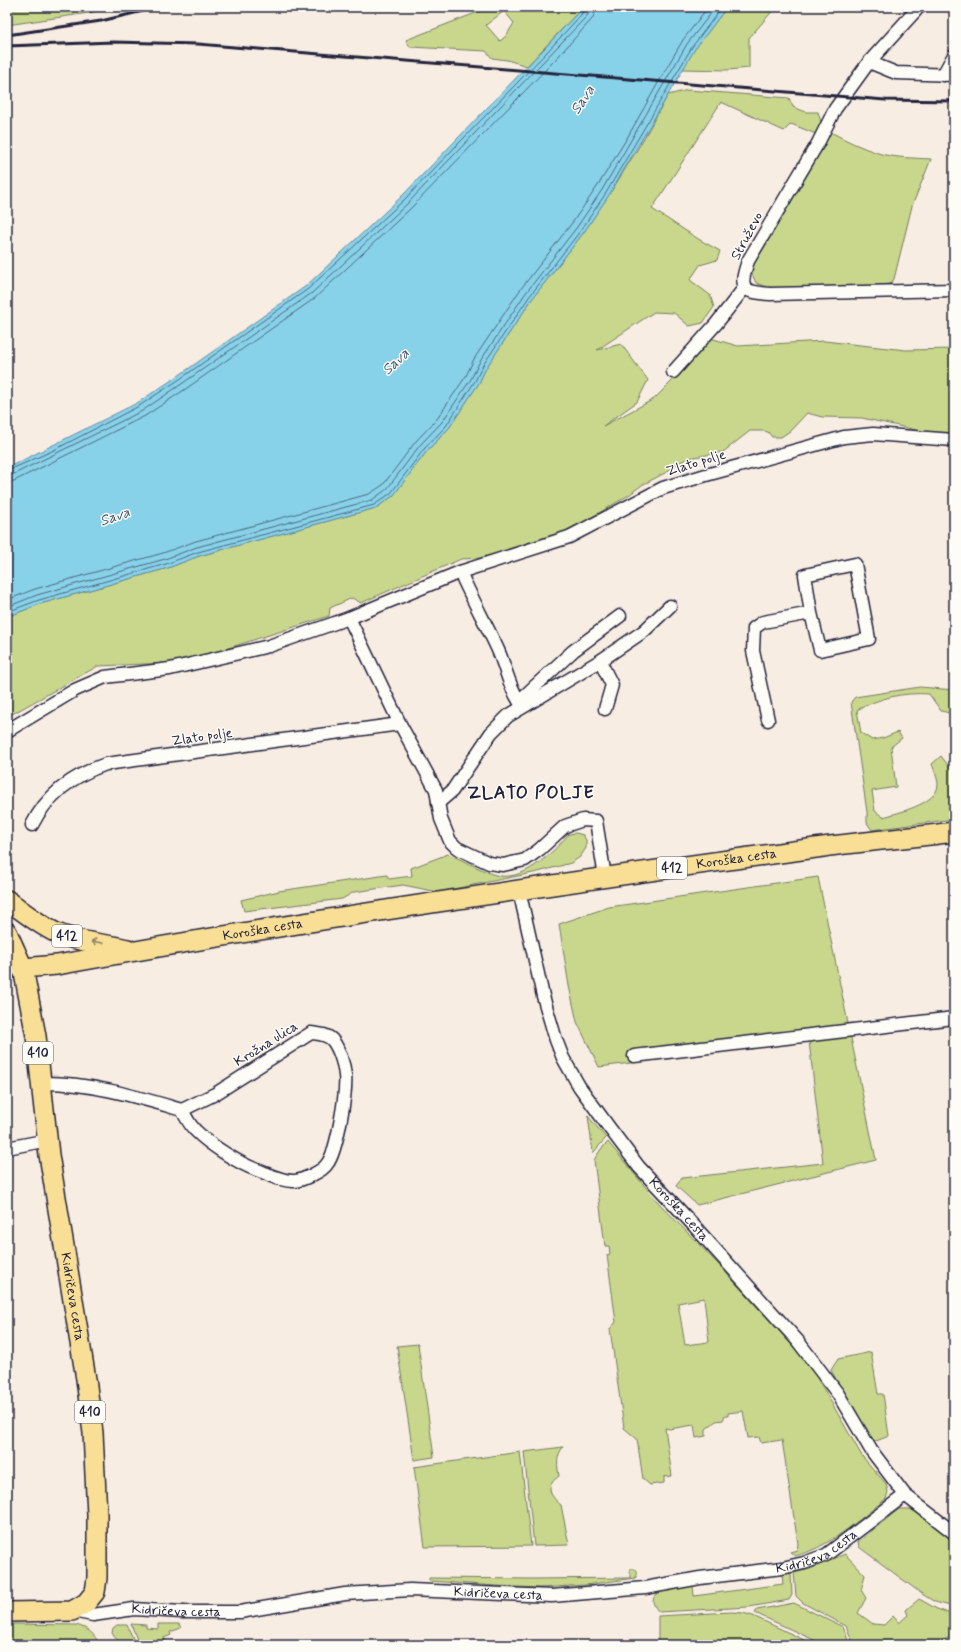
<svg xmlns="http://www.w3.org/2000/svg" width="961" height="1652" font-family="Mynerve,sans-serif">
<rect width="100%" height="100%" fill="#f8ede3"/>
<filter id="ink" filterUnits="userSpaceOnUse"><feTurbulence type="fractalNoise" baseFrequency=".025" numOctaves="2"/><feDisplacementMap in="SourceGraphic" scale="8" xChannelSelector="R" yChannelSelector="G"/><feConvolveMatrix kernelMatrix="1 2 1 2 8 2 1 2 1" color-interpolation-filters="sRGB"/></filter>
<g filter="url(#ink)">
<path fill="#c8d78b" stroke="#757c63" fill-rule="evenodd" d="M7 7H112L89 13 7 25Z
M491 7H583L527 66 507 60 492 58 486 51 410 47 406 40ZM504 11 514 23 506 36 500 41 486 25Z
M727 7H776L749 38V68L728 70 682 69 695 49Z
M688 90 789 98 793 107 806 112H818L821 122 816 134 791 124 784 131 721 102 652 209 700 240 720 251 717 260 700 265 690 280 710 295 714 307 703 323 689 326 674 313 654 312 597 350 621 344 648 380 637 402 603 426 654 399 680 373 710 338 738 346 824 341 906 350 954 349V433H930L862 418 822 417 807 413 790 431 781 437H772L768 432 763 431H750L723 452 689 458 680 462 665 473 642 485 629 495 567 532 509 554 480 558 461 559 361 603 352 598 330 608 329 616 206 655 168 663 98 666 7 717V617L40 604 168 568 199 556 376 508 393 496 427 451 449 428 479 383 486 368 532 299 584 232 609 195 640 145 668 95Z
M829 131C845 140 862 148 881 154 897 158 914 158 931 159L912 206 894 279 890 284C859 287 782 296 756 283L752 274V265Z
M920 687 954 690V714L941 711 929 694C903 692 879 698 857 710L861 733 872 740 883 738 898 732 902 738 891 747 896 787 872 791 875 811 883 817C897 813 937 804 938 785 938 779 934 770 932 764L941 756 954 773V819L872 830 867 823V812L851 702 855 697Z
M576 833 583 835 586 840V848L580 857 571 863 538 872 438 892 403 885 354 892 342 899 244 911 241 900 279 891 387 875 389 879 412 876 411 868 448 854C463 860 477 868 492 874 522 885 552 853 569 834Z
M818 877 876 1160 697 1205 676 1186 682 1178 823 1163 809 1041 599 1067 577 1022 569 986 559 924 609 907Z
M588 1116 606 1138 593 1153Z
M608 1142 657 1201 718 1264 798 1352 815 1374 862 1456 886 1484 888 1492 886 1499C857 1521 830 1547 795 1556L790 1552 797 1550 798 1544 782 1440 761 1443 759 1437 748 1438 743 1411 728 1413V1416H725L723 1420 716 1421 706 1429V1436L696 1438 694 1425 669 1429 665 1428 672 1476 664 1477V1483L650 1485 643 1479 637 1439 624 1428 610 1329 616 1322 607 1255 610 1254 609 1246H605L594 1160 601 1149ZM704 1298 709 1342 685 1345 678 1303Z
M418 1344 434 1457 414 1460 397 1346Z
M871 1352 878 1394H883L889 1436 871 1443 831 1370 838 1359Z
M563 1447C556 1456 557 1465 559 1476 557 1478 553 1480 552 1483 546 1491 555 1500 561 1505L569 1545 534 1546 524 1452Z
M520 1452 531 1546 425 1547 414 1467Z
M899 1509H909L916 1512 954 1541V1607L935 1602 922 1594 859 1547 858 1542Z
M845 1554 865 1575 861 1590 866 1598 858 1613 873 1624 884 1625 893 1616 899 1623 908 1615 906 1610 919 1599 937 1609 954 1615V1635L937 1643 938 1645H854L846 1626 803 1603 796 1596 794 1573 810 1569Z
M630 1569H635C638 1572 638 1575 635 1578L585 1585 540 1588 496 1586 429 1581V1578L532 1579 630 1578Z
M791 1573 792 1595 789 1600 749 1607 659 1612C638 1589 679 1588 693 1586L694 1596 783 1584 782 1574Z
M794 1603 843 1627 850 1645H825L755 1613 757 1610Z
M732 1612 743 1613 753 1616 815 1645H658V1616Z
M11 1624 76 1625C90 1629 93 1633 100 1645H7V1625Z
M131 1624 146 1625V1628L158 1629V1624H179L181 1628 170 1632 171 1635 164 1638 167 1645H139Z
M117 1625H127L136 1645C125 1645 117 1643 112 1633L113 1628Z"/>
<path fill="#88d2e9" stroke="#5f8ca3" d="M583 7H727L695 49 609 195 584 232 532 299 486 368 479 383 449 428 427 451 393 496 376 508 199 556 168 568 40 604 7 617V468L137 403 178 376 306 286 401 197 543 50Z"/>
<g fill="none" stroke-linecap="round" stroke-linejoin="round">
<path stroke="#4b6881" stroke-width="1" d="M7 471 52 451 139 406 180 379 308 289 404 200 546 53 581 15 585 7
M7 476 12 475 142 411 183 383 312 293 407 204 585 18 590 12V7
M7 482 14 481 145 416 187 388 315 298 411 208 554 61 593 18 596 7
M7 600 35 589 163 553 196 541 369 494 383 485 416 441 437 419 466 376 474 359 520 290 572 223 597 187 627 138 670 62 683 40 708 7
M7 607 37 595 165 559 197 547 372 500 387 489 420 445 442 422 471 379 479 363 525 294 577 227 602 190 687 44 716 7
M7 612 39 600 166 564 198 552 374 505 391 493 424 449 446 426 475 381 483 365 529 297 581 230 606 193 692 47 722 7"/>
<defs>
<g id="street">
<path d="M919 7 869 62 835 109 818 143 748 261C739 288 741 292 770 294L954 290"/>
<path d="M869 62 896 73 954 75"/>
<path d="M943 75 954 55"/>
<path d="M673 372 716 324 745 287"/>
<path d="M460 572C472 599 486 624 498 650 506 668 510 691 523 706"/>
<path d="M349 618 400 724 436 790 441 819 450 841 457 848 489 863 503 865 525 860 540 849 565 826 583 820 596 821 605 877"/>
<path d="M600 661 612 685 605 709"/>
<path d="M519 701 573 651 620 616"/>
<path d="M768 720 753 651 754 628 763 622 811 613 805 575 855 564 869 639 820 650 811 613"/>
<path d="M7 731 75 690 105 677 170 669 269 646 349 618 460 572 569 537 663 488 706 475 844 437 873 434 954 440"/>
<path d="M438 803 452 791 491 733 508 716 600 661 644 631 670 606"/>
<path d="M32 825C47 795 74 775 106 764L400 724"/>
<path id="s1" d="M519 890 543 996 556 1040 563 1058 579 1086 608 1126 639 1167 686 1217 797 1340 838 1394 871 1450 905 1495 954 1533"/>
<path d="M7 969 23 968"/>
<path d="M634 1056 954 1018"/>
<path d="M41 1083C89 1082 137 1097 182 1110L215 1094 311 1033C318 1034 328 1034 333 1041 339 1049 344 1064 345 1075 347 1091 337 1152 327 1164 323 1171 303 1180 295 1181 283 1182 268 1174 257 1170 238 1163 210 1145 196 1131 190 1126 186 1117 182 1110"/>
<path d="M7 1148 48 1140"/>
<path id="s2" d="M72 1611 93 1615 134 1609 182 1612H240L345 1594 410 1590 552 1596 645 1588 700 1578 782 1568 804 1563 826 1555 905 1495"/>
</g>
<g id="primary">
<path d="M7 900C24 912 40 926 59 934 80 942 106 944 128 949"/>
<path id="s3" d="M7 932 23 968 36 1036 49 1155 86 1379 93 1433 97 1515V1578L95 1592 86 1603 72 1611 7 1612"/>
<path id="s4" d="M23 968 57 965C311 919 567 882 823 847 866 841 910 838 954 832"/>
</g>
</defs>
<use href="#street" stroke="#22223b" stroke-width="15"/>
<use href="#primary" stroke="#22223b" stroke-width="22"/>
<use href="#street" stroke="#fdfcf7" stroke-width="12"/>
<use href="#primary" stroke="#f9df96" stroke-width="19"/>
<path stroke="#22223b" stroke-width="3" d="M7 35 101 21 160 7
M7 46 113 42 198 44 885 100 954 101"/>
</g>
<defs><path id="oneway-shaft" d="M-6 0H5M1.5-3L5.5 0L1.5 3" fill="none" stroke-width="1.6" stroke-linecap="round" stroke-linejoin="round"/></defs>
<use stroke="#8e8068" href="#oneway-shaft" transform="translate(97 942) rotate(-171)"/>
</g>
<g text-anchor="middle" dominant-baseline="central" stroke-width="3" stroke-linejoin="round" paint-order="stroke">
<g fill="#fdfcf7" stroke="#646373" stroke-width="1">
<rect x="657" y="857" width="30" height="22" rx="3"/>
<rect x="52" y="925" width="30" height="22" rx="3"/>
<rect x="23" y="1042" width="30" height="22" rx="3"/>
<rect x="75" y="1401" width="30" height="22" rx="3"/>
</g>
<g font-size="13" font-weight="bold" fill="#22223b">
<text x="672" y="868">412</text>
<text x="67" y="936">412</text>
<text x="38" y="1053">410</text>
<text x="90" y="1412">410</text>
</g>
<g font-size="14" fill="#22223b" stroke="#fdfcf7">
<text transform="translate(747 236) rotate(-62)">Struževo</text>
<text transform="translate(696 463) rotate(-17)">Zlato polje</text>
<text transform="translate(202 737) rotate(-8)">Zlato polje</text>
<text stroke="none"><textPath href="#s4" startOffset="722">Koroška cesta</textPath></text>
<text stroke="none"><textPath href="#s4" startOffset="243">Koroška cesta</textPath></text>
<text transform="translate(266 1044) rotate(-32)">Krožna ulica</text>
<text stroke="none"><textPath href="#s1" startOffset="365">Koroška cesta</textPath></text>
<text stroke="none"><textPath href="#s3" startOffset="372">Kidričeva cesta</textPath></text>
<text stroke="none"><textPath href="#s2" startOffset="753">Kidričeva cesta</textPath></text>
<text stroke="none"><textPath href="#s2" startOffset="429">Kidričeva cesta</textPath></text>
<text stroke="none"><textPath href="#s2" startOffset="105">Kidričeva cesta</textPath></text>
</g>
<g font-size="15" font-style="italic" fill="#41576f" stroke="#fdfcf7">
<text transform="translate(583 100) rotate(-56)">Sava</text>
<text transform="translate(396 362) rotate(-43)">Sava</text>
<text transform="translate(115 517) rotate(-19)">Sava</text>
</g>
<g font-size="18" font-weight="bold" letter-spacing="1" fill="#22223b" stroke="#fdfcf7">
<text x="531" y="793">ZLATO POLJE</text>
</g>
</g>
<rect width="961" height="1652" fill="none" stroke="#fdfcf7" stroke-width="24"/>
<rect x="12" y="12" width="937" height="1628" fill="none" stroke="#22223b" stroke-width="1.5" filter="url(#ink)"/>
</svg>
